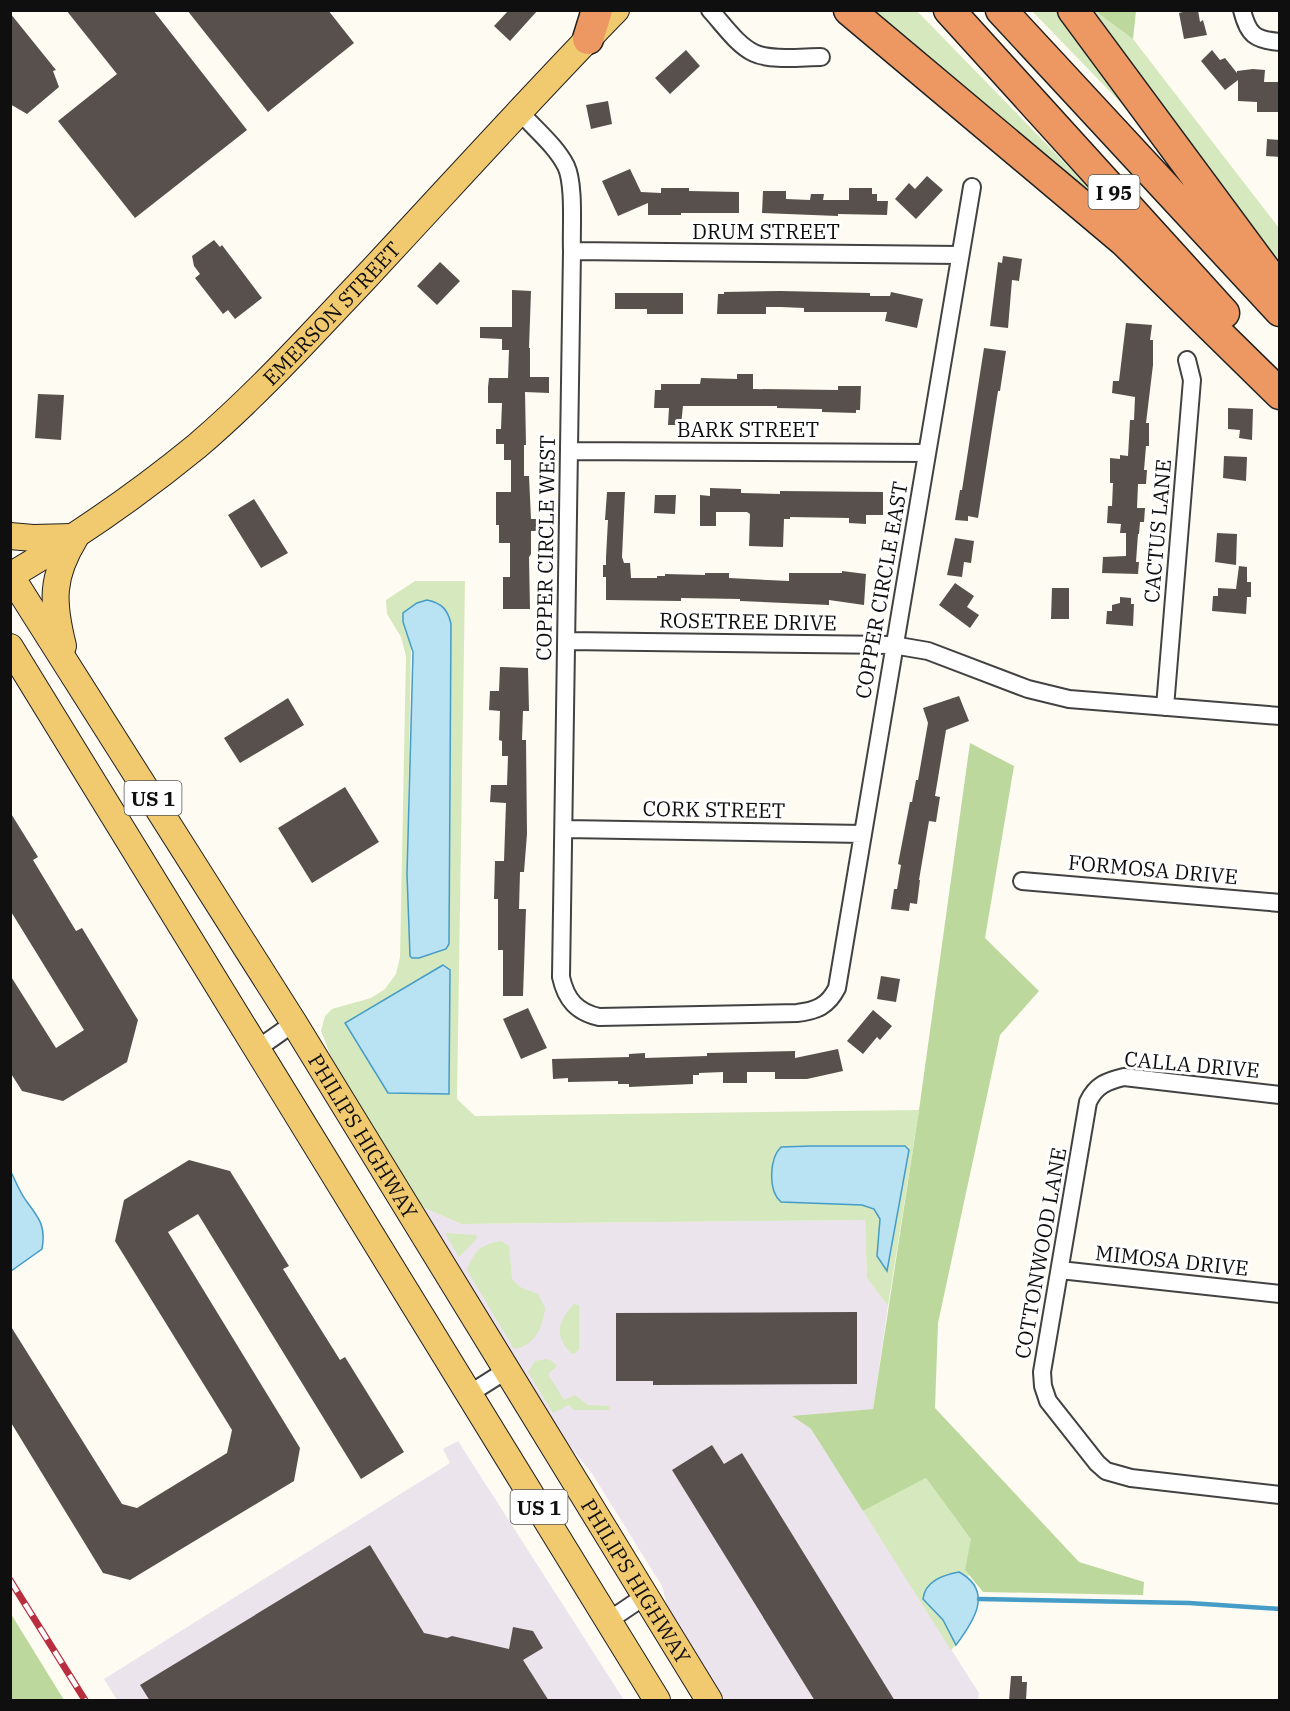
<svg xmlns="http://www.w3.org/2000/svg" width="1290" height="1711" font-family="'IBM Plex Serif',serif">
<rect width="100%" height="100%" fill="#fefbf2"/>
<path fill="#ece4ed" d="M420 1206 461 1224 865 1220 867 1278 888 1306 873 1409 793 1417 811 1429 979 1693 978 1700H723L669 1614 662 1586 591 1472 564 1440Z
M458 1441 624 1700H117L104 1679 450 1463 443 1449Z"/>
<path fill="#d6e8bd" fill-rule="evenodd" d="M866 11H917L1130 230Z
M1032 11H1065L1157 140Z
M1084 11H1098L1099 14 1133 39 1279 228V269Z
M415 581H465L457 1099 475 1116 919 1110 888 1306 867 1278 865 1220 461 1224 420 1206 336 1070 321 1031 325 1016 332 1009 371 998 385 989 396 974 400 957 406 656 401 637 387 614 386 600ZM451 624 449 944 446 949 419 958 410 955 407 874 411 646ZM811 1146 909 1150 887 1271 877 1256 880 1219 874 1209 862 1205Z
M445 1233 476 1235 477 1238 459 1257Z
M501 1241 509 1246 512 1279 520 1287 538 1294 545 1308C543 1327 535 1346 514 1349L467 1270C475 1250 480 1245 501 1241Z
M574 1304 579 1305V1349L576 1353 572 1354C553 1337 558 1320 574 1304Z
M546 1359 552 1361 557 1366 548 1374 564 1400 575 1395 588 1405 609 1406V1410H574L569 1405 553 1413 528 1372 535 1361Z
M926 1478 972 1539 965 1570 969 1575 968 1577 959 1572 924 1599 943 1620 956 1645 951 1650 863 1511Z"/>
<path fill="#bcd89d" d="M1098 11H1136L1133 39 1099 14Z
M970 743 1014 766 985 938 1039 991 1000 1035 938 1323 935 1408 1079 1562 1144 1582 1143 1595 983 1592 965 1570 971 1539 926 1478 863 1511 811 1429 792 1416 873 1409 919 1110Z
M11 1614 64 1700H11Z"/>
<path fill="#b9e2f3" stroke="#449cc7" stroke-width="1.5" d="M427 600C442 603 448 610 451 624L449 944 446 949 419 958H412L410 956 407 874 413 652 403 622V613L417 603Z
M443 965 450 970 449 1094 388 1093 345 1023Z
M811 1146H905L909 1150 887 1271 877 1256 880 1219 874 1209 862 1205 781 1202C768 1191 769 1159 781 1147Z
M11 1172C16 1182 20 1193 27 1202 40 1219 46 1227 42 1249L11 1271Z
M959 1572C994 1591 974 1621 956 1645L943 1620 923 1599C925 1581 943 1575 959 1572Z"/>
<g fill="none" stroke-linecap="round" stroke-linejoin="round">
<path stroke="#449cc7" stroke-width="4.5" d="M979 1599 1189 1603 1280 1609"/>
</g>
<path fill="#58504c" d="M66 10H153L247 130 135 218 58 121 117 74Z
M187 10H328L354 43 268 112Z
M509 10H538L510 41 494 26Z
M1190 10H1198L1200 22 1203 20 1207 35 1184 39 1179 13Z
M10 13 56 70 53 71 59 87 27 114 10 104Z
M686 50 700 66 670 94 655 78Z
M1212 50 1220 60 1225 58 1237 73V71L1253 69 1265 70 1264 82H1280V112H1257V102L1238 101V80L1225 90 1201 61Z
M608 101 612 124 591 129 586 105Z
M1267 139 1280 140V157L1266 156Z
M630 169 641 192 661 193V188H689V191L739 192V213H681V215H648V203L618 216 602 181Z
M927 176 943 190 916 219 895 199 909 183 915 189Z
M849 188H872V194H877V201H888L887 215 838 214V216L762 213 763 191H786V199L810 200 811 194H824L823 200H849Z
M214 240 220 247 222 245 262 298 235 319 228 310 223 314 195 278 200 274 194 266 192 256Z
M1003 256 1022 259 1019 281 1012 280 1008 328 990 326 998 262 1002 263Z
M440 262 460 281 437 305 417 286Z
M512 290 531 291 529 348H530V377H549V393L525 392 526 445H524V476H529L531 519H545V531H531V554L529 557 530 609H503V577H510V543H499V525H496V492H511V460H504V444H496V429H501L502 403H488V387L489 378H508L509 350H502V339L480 338V327H512Z
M781 291 870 293V296H890L891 292 923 299 917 328 885 321 887 312H804V308L781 307H766V314H717L718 294H724V292Z
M615 293H683V314H647V309H615Z
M1126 323 1152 325 1150 340H1153V365L1146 423H1149V446H1146L1144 470H1147L1146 484H1138L1137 508H1145L1144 522H1140L1139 534H1138L1136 562H1139L1138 574 1102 573 1103 557 1126 556V533H1120L1121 524 1107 523 1108 506H1112L1113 483H1110V458L1120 459V455L1128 456 1130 420H1134L1135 397 1112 393 1113 381H1119Z
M984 348 1006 351 1000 391H998L978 518 968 516V521L955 520 960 490H962Z
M737 374H753V389L838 390V386H861L860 410H856V413L822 412V409L777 408V406H683L681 425H668L669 408H654L655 390H661V384H700L701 378 737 379Z
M38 394 64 395 61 440 35 438Z
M1228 408 1253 409 1252 440 1239 438 1240 430 1228 429Z
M1224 456 1247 457 1246 481 1223 478Z
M710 488 741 489V493L780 494V491L883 492V515H866V524L849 523V518L790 517V519H784L783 547 749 546 750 514 747 512H716V526H700V495L710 496Z
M607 492H625L622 557 624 563H630L631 578H657V576H665V574L705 575V573H729V578L789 581V573H842V571L866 574 864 605 829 600V605L740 601V599L681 598V601L606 600V577H603V565H606V557L608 520H605Z
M655 495H676L675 514 654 513Z
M254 499 288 553 261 568 228 515Z
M1217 533 1237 534 1236 565 1215 562Z
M955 538 974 541 971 563 964 562 962 577 947 575Z
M1239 566 1247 567V582H1251V597H1247L1246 614 1212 611 1213 596H1218V588L1236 589Z
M955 583 974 596 967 607 979 615 970 628 939 605Z
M1052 588H1069V619H1051Z
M1120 597 1131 598V604H1134L1133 626 1106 624 1107 611H1112V605L1120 603Z
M500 667 528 668 529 711H523L522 740H526L527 834 524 872H520L519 909H526L523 996H503V950H498V899H494L495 861H504L506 803 490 802 491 785H507L508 756H502V741L499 740 500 711 489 710 490 691H499Z
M959 696 969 721 946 730 935 796 940 797 936 822 929 821 919 880H920L917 904 910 903 909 911 891 909 894 889H897L901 865 898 864 910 802H912L916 780H918L928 723 923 708Z
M288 698 304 725 240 763 224 738Z
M345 787 379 842 312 883 278 828Z
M10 812 38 857 33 860 76 931 82 928 138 1020 127 1062 63 1101 22 1091 10 1072V975L56 1048 84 1030 10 910Z
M881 976 900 979 896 1002 877 999Z
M528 1008 547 1048 521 1059 503 1019Z
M873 1010 892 1026 880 1040 877 1037 863 1054 847 1041Z
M838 1049 843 1071 807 1079H775V1072H747V1083H723V1072L699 1073V1075H693V1084L629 1087V1084H618V1081L568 1082V1078L553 1079 552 1059 629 1057V1054L645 1053V1058L707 1056V1053L795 1051V1058Z
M189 1160 230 1171 289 1266 283 1269 340 1360 345 1357 404 1452 361 1479 198 1214 168 1232 300 1448 294 1481 130 1580 103 1573 10 1421V1325L122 1504 137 1508 227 1453 232 1430 115 1241 124 1200Z
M857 1312V1384L653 1385V1381H616V1313Z
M712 1445 724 1464 742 1453 895 1701H815L672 1470Z
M370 1545 424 1633 447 1638 452 1636 509 1649 513 1627 533 1631 543 1648 523 1660 549 1701H150L140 1685Z
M1011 1676H1022V1682H1027L1026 1701H1009Z"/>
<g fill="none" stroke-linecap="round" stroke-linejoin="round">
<defs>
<path id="street" d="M710 10C723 24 737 45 754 53 771 61 802 57 821 57
M1242 10C1248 35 1255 40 1280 42
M520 112C535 129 556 146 566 166 575 185 571 230 572 251L561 977C566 1000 577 1012 599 1017L797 1013C816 1011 828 1006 837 988L972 187
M572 251 960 255
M569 451 927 453
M567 641 893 645 928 651 1028 689 1069 699 1280 716
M1165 707 1192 380 1187 360
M565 829 863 834
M1022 881 1280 903
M257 1049 294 1023
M1280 1095 1124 1077C1107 1081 1096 1085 1088 1102L1042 1372 1043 1386 1048 1401 1097 1463 1106 1471 1131 1478 1280 1495
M1060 1270 1280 1294
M469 1394 507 1370
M608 1621 645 1596"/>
<g id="primary">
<path d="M10 536 33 538 72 537"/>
<path id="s1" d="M10 575 294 1023 709 1700"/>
<path id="s2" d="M10 576C78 536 136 496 197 446 258 394 312 334 367 276 450 187 531 97 616 10"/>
<path d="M63 646C52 602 51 577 75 538"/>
<path d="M10 647 657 1700"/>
</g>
<path id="highway" d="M849 10 1124 241 1280 394
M949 10 1224 313
M1001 10 1280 311
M1073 10 1272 279
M588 39 597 10"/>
</defs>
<use href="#street" stroke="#424242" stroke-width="20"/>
<use href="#primary" stroke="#202020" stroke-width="28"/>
<use href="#highway" stroke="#202020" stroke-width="33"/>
<use href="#street" stroke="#fff" stroke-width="16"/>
<use href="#primary" stroke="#f1c96f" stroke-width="26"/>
<use href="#highway" stroke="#ed9862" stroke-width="30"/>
<defs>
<path id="rail" d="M10 1580 85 1700"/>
</defs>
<use href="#rail" stroke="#b92e3e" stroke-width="7"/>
<use href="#rail" stroke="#fff" stroke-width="4.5" stroke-dasharray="14" stroke-linecap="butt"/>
</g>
<g text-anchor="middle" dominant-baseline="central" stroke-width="6" stroke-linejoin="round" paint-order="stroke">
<g fill="#fff" stroke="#575757" stroke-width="1.5">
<rect x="1088.5" y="175" width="51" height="34" rx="4.5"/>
<rect x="124.5" y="781" width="57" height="34" rx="4.5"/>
<rect x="510.5" y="1490" width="57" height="34" rx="4.5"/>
</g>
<g font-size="20" font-weight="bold" fill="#0f0f0f">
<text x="1114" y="192">I 95</text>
<text x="153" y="798">US 1</text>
<text x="539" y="1507">US 1</text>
</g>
<g font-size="21" fill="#0f0f0f" stroke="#fff">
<text x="766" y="231">DRUM STREET</text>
<text stroke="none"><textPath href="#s2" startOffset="417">EMERSON STREET</textPath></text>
<text x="748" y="429">BARK STREET</text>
<text transform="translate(1157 531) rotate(-85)">CACTUS LANE</text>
<text transform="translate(545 548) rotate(-89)">COPPER CIRCLE WEST</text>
<text transform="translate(881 590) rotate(-80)">COPPER CIRCLE EAST</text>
<text transform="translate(748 621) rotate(1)">ROSETREE DRIVE</text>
<text transform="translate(714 809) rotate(1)">CORK STREET</text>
<text transform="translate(1153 869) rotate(5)">FORMOSA DRIVE</text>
<text transform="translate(1192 1064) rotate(5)">CALLA DRIVE</text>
<text stroke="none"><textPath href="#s1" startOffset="663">PHILIPS HIGHWAY</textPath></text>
<text transform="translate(1040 1253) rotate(-80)">COTTONWOOD LANE</text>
<text transform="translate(1172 1260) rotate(6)">MIMOSA DRIVE</text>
<text stroke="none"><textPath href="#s1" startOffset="1185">PHILIPS HIGHWAY</textPath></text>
</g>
</g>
<rect width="1290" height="1711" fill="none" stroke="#0f0f0f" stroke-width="24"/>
</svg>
